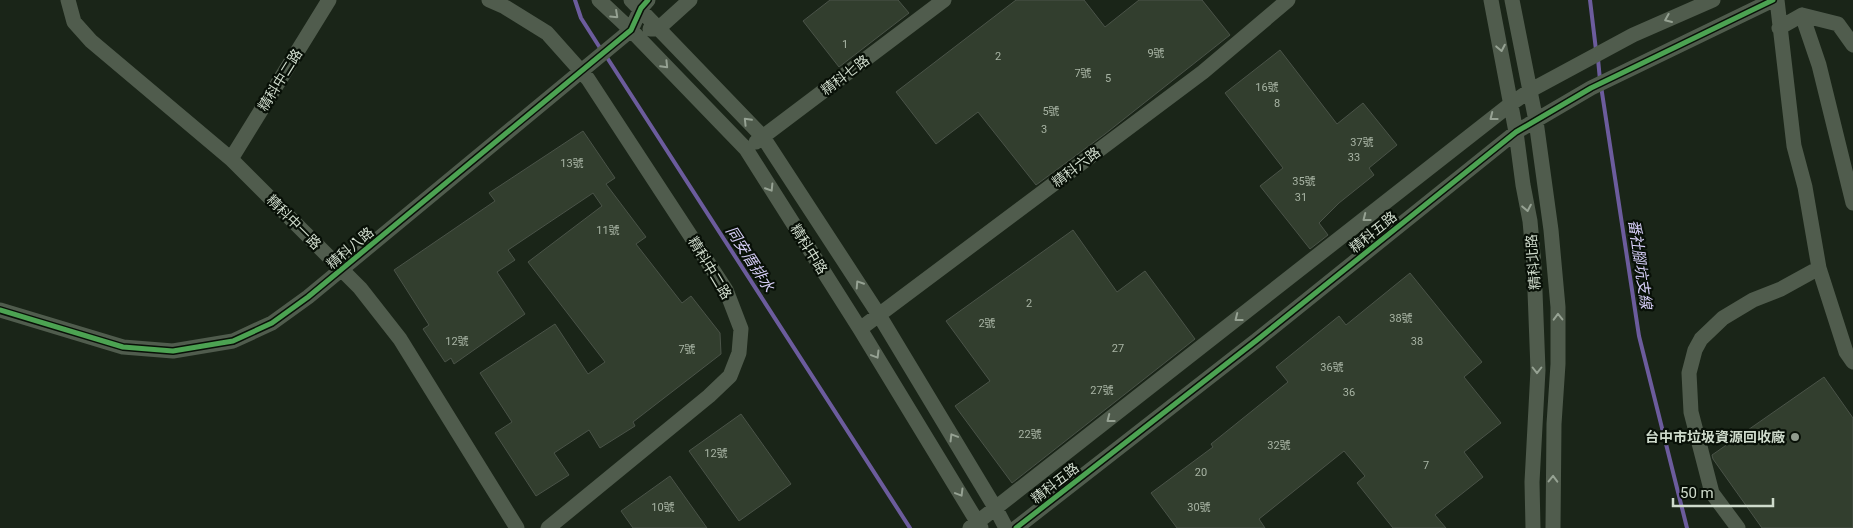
<svg xmlns="http://www.w3.org/2000/svg" width="1853" height="528" font-family="Roboto,'Noto Sans TC',sans-serif">
<rect width="100%" height="100%" fill="#1a2518"/>
<g fill="none" stroke-linecap="round" stroke-linejoin="round">
<path stroke="#6c5c9d" stroke-width="4" d="M575 0 581 18 602 51
M1590 0 1596 50
M606 56 910 528
M1598 59 1600 80
M1601 86 1639 336 1687 528"/>
</g>
<path fill="#323e2e" stroke="#4a5348" d="M830 0H898L909 13 839 67 803 21Z
M1016 0H1084L1105 27 1139 0H1202L1230 35 1105 134 1036 185 978 112 936 144 896 92Z
M1280 50 1337 124 1363 103 1397 145 1369 168 1374 175 1339 203 1319 223 1328 235 1310 249 1260 186 1283 168 1225 93Z
M583 131 615 178 606 184 646 237 636 244 682 303 691 296 720 333 721 354 633 422 635 426 600 448 589 430 554 453 569 475 536 496 495 433 512 422 480 373 555 324 588 374 605 362 528 262 602 206 593 193 508 250 515 260 497 272 525 314 454 364 451 358 445 362 423 329 429 325 394 270 495 201 489 193Z
M1073 230 1117 292 1145 271 1195 339 1012 483 955 406 990 381 946 321Z
M1410 273 1482 362 1464 377 1501 423 1464 452 1483 477 1435 515 1446 528H1393L1357 483 1365 476 1344 451 1259 519 1265 528H1177L1151 493 1213 447 1211 444 1288 382 1276 367 1339 316 1346 325Z
M1824 377 1853 418V528H1762L1713 459 1712 455Z
M741 414 791 484 739 521 689 451Z
M670 476 707 528H633L621 511Z"/>
<g fill="none" stroke-linecap="round" stroke-linejoin="round">
<path stroke="#505c4d" stroke-width="15" d="M68 0 74 22 91 41 231 159 360 288 400 339 517 528
M489 0 505 7 547 33 588 79 726 290 741 329 739 353 730 376 709 396 548 528
M599 0 631 30 746 149 860 329 981 528
M631 0 763 137 879 315 996 509 1006 528
M1491 0 1516 132 1523 185 1530 221 1534 265 1538 370 1532 482 1533 528
M1512 0 1536 121 1551 230 1558 307V364L1554 424 1553 528
M1802 15 1819 65 1853 203
M1779 28 1802 15 1838 24 1853 45
M650 29 659 28 690 0
M756 142 944 0
M231 159 329 0
M1819 268 1846 352 1853 362
M0 310 123 347 173 351 233 341 272 323 308 297 631 30 641 8 648 0
M860 329 1203 72 1288 0
M970 528 1512 103 1531 90 1633 35 1713 0
M1016 528 1257 340 1516 132 1591 88 1773 0
M1738 528 1712 493 1691 412 1689 373 1695 350 1701 339 1723 318 1753 300 1781 289 1819 268 1805 187 1794 146 1777 0"/>
<defs>
<path id="cycleway" d="M0 310 123 347 173 351 233 341 272 323 308 297 631 30 641 8 648 0
M1016 528 1257 340 1516 132 1591 88 1773 0"/>
</defs>
<use href="#cycleway" stroke="#081007" stroke-width="8"/>
<use href="#cycleway" stroke="#4ca352" stroke-width="5"/>
</g>
<defs><path id="oneway-chevron" d="M-2-3.5L2.5 0L-2 3.5" fill="none" stroke-width="1.6" stroke-linecap="round" stroke-linejoin="round" transform="scale(1.25)"/></defs>
<g stroke="#96a293">
<use href="#oneway-chevron" transform="translate(615 15) rotate(43)"/>
<use href="#oneway-chevron" transform="translate(1668 19) rotate(157)"/>
<use href="#oneway-chevron" transform="translate(1501 48) rotate(79)"/>
<use href="#oneway-chevron" transform="translate(665 65) rotate(46)"/>
<use href="#oneway-chevron" transform="translate(1493 117) rotate(142)"/>
<use href="#oneway-chevron" transform="translate(747 121) rotate(-134)"/>
<use href="#oneway-chevron" transform="translate(770 188) rotate(58)"/>
<use href="#oneway-chevron" transform="translate(1527 208) rotate(79)"/>
<use href="#oneway-chevron" transform="translate(1366 218) rotate(142)"/>
<use href="#oneway-chevron" transform="translate(859 284) rotate(-123)"/>
<use href="#oneway-chevron" transform="translate(1558 317) rotate(-91)"/>
<use href="#oneway-chevron" transform="translate(1238 318) rotate(142)"/>
<use href="#oneway-chevron" transform="translate(876 355) rotate(59)"/>
<use href="#oneway-chevron" transform="translate(1537 370) rotate(90)"/>
<use href="#oneway-chevron" transform="translate(1110 419) rotate(142)"/>
<use href="#oneway-chevron" transform="translate(953 437) rotate(-121)"/>
<use href="#oneway-chevron" transform="translate(1553 479) rotate(-89)"/>
<use href="#oneway-chevron" transform="translate(960 493) rotate(59)"/>
</g>
<circle fill="#909b8d" stroke="#081007" stroke-width="2" cx="1795" cy="437" r="5"/>
<g text-anchor="middle" dominant-baseline="central" stroke-width="4.5" stroke-linejoin="round" paint-order="stroke">
<g font-size="11" fill="#a8b4a4">
<text x="845" y="44">1</text>
<text x="1156" y="53">9號</text>
<text x="998" y="56">2</text>
<text x="1083" y="73">7號</text>
<text x="1108" y="78">5</text>
<text x="1267" y="87">16號</text>
<text x="1277" y="103">8</text>
<text x="1051" y="111">5號</text>
<text x="1044" y="129">3</text>
<text x="1362" y="142">37號</text>
<text x="1354" y="157">33</text>
<text x="572" y="163">13號</text>
<text x="1304" y="181">35號</text>
<text x="1301" y="197">31</text>
<text x="608" y="230">11號</text>
<text x="1029" y="303">2</text>
<text x="1401" y="318">38號</text>
<text x="987" y="323">2號</text>
<text x="457" y="341">12號</text>
<text x="1417" y="341">38</text>
<text x="1118" y="348">27</text>
<text x="687" y="349">7號</text>
<text x="1332" y="367">36號</text>
<text x="1102" y="390">27號</text>
<text x="1349" y="392">36</text>
<text x="1030" y="434">22號</text>
<text x="1279" y="445">32號</text>
<text x="716" y="453">12號</text>
<text x="1426" y="465">7</text>
<text x="1201" y="472">20</text>
<text x="663" y="507">10號</text>
<text x="1199" y="507">30號</text>
</g>
<g font-size="14" fill="#cfdbcc" stroke="#081007">
<text transform="translate(845 75) rotate(-37)">精科七路</text>
<text transform="translate(280 80) rotate(-58)">精科中二路</text>
<text transform="translate(1076 167) rotate(-37)">精科六路</text>
<text transform="translate(294 222) rotate(45)">精科中一路</text>
<text transform="translate(1373 232) rotate(-39)">精科五路</text>
<text transform="translate(350 248) rotate(-40)">精科八路</text>
<text transform="translate(809 249) rotate(58)">精科中路</text>
<text transform="translate(1533 262) rotate(-94)">精科北路</text>
<text transform="translate(710 268) rotate(59)">精科中二路</text>
<text transform="translate(1055 483) rotate(-38)">精科五路</text>
</g>
<g font-size="14" font-weight="bold" fill="#cfdbcc" stroke="#081007" text-anchor="end">
<text x="1785" y="437">台中市垃圾資源回收廠</text>
</g>
<g font-size="15" font-style="italic" fill="#d3cbf4" stroke="#081007">
<text transform="translate(750 259) rotate(57)">同安厝排水</text>
<text transform="translate(1640 264) rotate(82)">番社腳坑支線</text>
</g>
</g>
<path d="M1673 498v8h100v-8" fill="none" stroke="#cfdbcc" stroke-width="2.5"/>
<text x="1680" y="498" font-size="15" fill="#cfdbcc" stroke="#081007" stroke-width="4" paint-order="stroke">50 m</text>
</svg>
